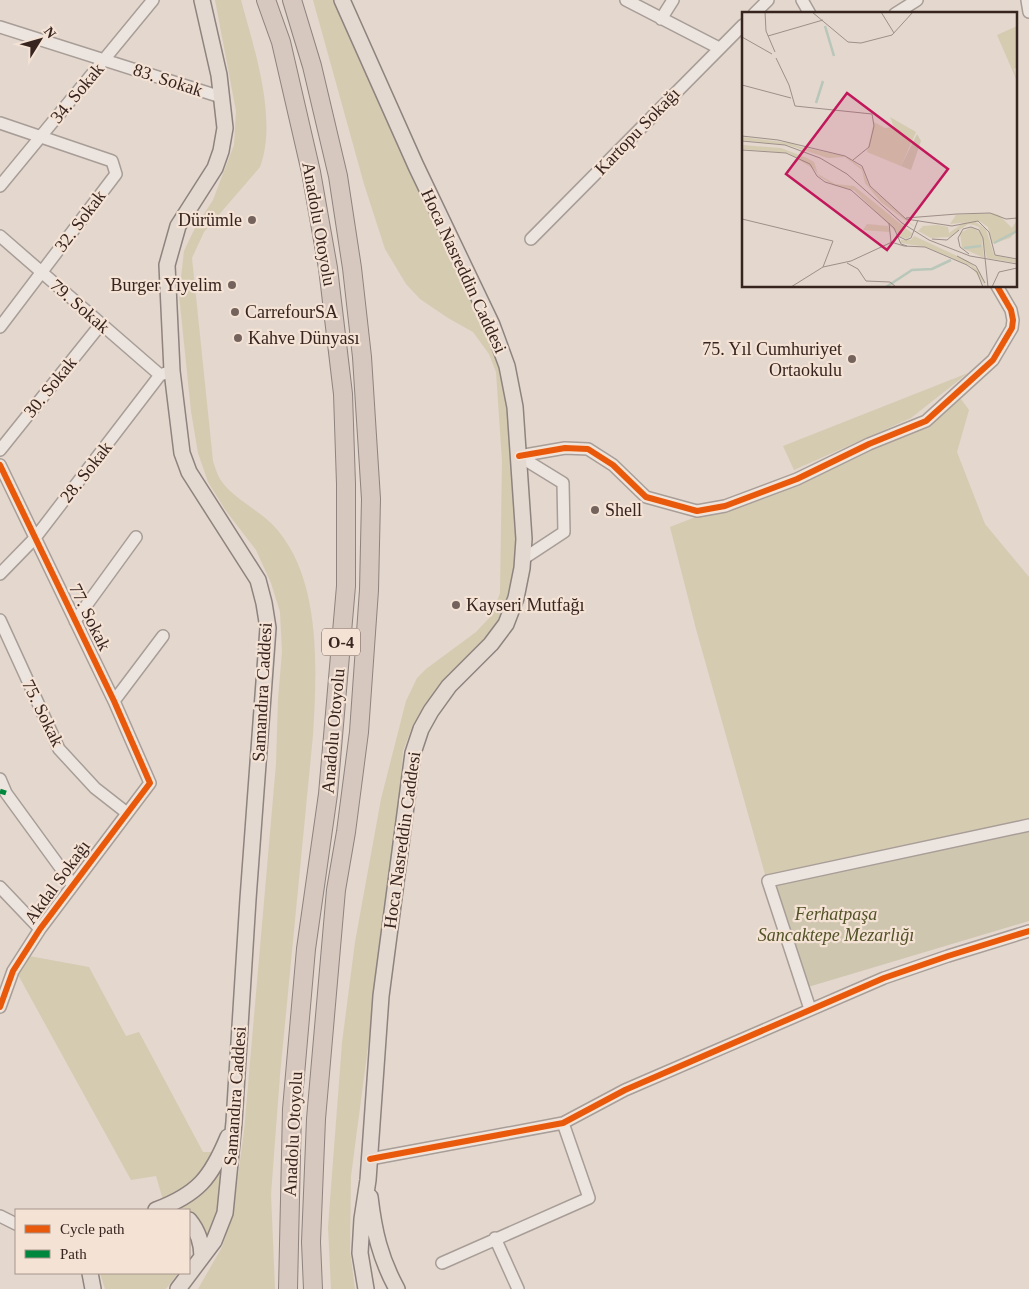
<svg xmlns="http://www.w3.org/2000/svg" width="1029" height="1289" font-family="'Times New Roman',serif">
<rect width="100%" height="100%" fill="#e3d7ce"/>
<path fill="#d5cbb1" d="M215 0H241C254 48 278 119 260 167L204 232 192 258 213 461C215 467 217 474 220 479 232 498 256 508 272 524 322 575 317 669 313 735L280 1075 271 1194 275 1289H198L222 1247 233 1213 244 1131 276 764 278 699 282 652 280 612 271 583 256 550 226 511 208 482 198 453 191 411 179 295 184 251 196 226 213 200 234 145 236 111Z
M313 0H333L423 193 486 322 502 366 510 406 517 510 514 585 503 614 494 631 472 654 448 674 413 725 403 751 398 819 351 1176 350 1251 355 1289H331L328 1227 342 1043 355 942 381 799 406 701 417 678 426 669 476 632 492 615 500 593 502 461 496 372 489 354 473 332 448 318 420 299 406 284 385 249 364 184Z
M968 373 911 418 794 470 783 446Z
M961 399 969 410 957 452 985 524 1029 577V832L768 885 696 629 670 527 915 431Z
M29 956 89 967 126 1036 139 1032 203 1152H215L196 1182 163 1200 156 1176 131 1180 17 973Z
M226 1148 219 1212 208 1240C203 1223 195 1209 176 1206Z
M100 1273H178L166 1289H105Z"/>
<path fill="#cfc6b0" d="M1029 832V921L798 990 768 885Z"/>
<g fill="none" stroke-linecap="round" stroke-linejoin="round">
<defs>
<path id="minor" d="M626 0 719 48
M802 0 810 14
M1027 0 1029 12
M754 14 768 0
M895 14 917 0
M661 19 673 0
M0 27 221 97
M0 123 112 161 116 174 0 327
M0 186 153 0
M0 236 160 375
M531 239 743 25
M0 450 101 324
M519 456 565 448 588 449 613 465 646 497 697 511 725 506 797 479 869 444 926 421 993 360 1012 328 1013 320 1011 310 997 286
M519 456 563 483 564 532 523 559
M0 465 114 701 150 783 40 929 13 971 0 1007
M0 574 35 538 160 375 172 371
M0 620 59 749 95 788 127 813
M75 621 136 537
M114 701 163 636
M0 779 6 793 73 885
M0 887 40 929
M810 1009 768 881 1029 825
M370 1159 563 1123 625 1090 884 978 948 956 1029 931
M0 1216 16 1224
M495 1238 518 1289
M442 1263 589 1198 563 1123"/>
<path id="major" d="M342 0 416 166 492 325 507 366 515 407 524 539 522 568 516 598 506 624 491 644 449 686 431 711 421 729 413 753 381 996 368 1180 362 1219 360 1253 366 1289
M370 1197C374 1231 380 1258 397 1289
M156 1210C198 1194 211 1178 228 1137
M189 1220C198 1231 202 1243 202 1257
M90 1273 93 1289
M178 1289 214 1241 225 1213 234 1122 248 899 268 628 264 603 258 580 189 472 182 453 172 371 167 265 178 226 215 168 221 151 225 128 219 75 202 0"/>
<path id="highway" d="M266 0 281 42 311 172 328 268 343 394 346 484V586L328 794 306 949 292 1109 288 1289
M292 0 312 66 338 176 352 268 362 357 371 499 369 590 359 732 346 832 336 890 316 1119 311 1242 313 1289"/>
</defs>
<use href="#minor" stroke="#a89d97" stroke-width="14"/>
<use href="#major" stroke="#8e837e" stroke-width="18"/>
<use href="#highway" stroke="#8e837e" stroke-width="20"/>
<use href="#minor" stroke="#ece5df" stroke-width="11"/>
<use href="#major" stroke="#e3d9d1" stroke-width="15"/>
<use href="#highway" stroke="#d6c7bf" stroke-width="18"/>
<path stroke="#00873e" stroke-width="5" stroke-dasharray="10 5" stroke-linecap="butt" d="M0 791 6 793"/>
<defs>
<path id="cycleway" d="M519 456 565 448 588 449 613 465 646 497 697 511 725 506 797 479 869 444 926 421 993 360 1012 328 1013 320 1011 310 997 286
M0 465 114 701 150 783 40 929 13 971 0 1007
M370 1159 563 1123 625 1090 884 978 948 956 1029 931"/>
</defs>
<use href="#cycleway" stroke="#f4e2d5" stroke-width="9"/>
<use href="#cycleway" stroke="#e8590c" stroke-width="6"/>
</g>
<g fill="#73635c" stroke="#f4e2d5" stroke-width="2">
<circle cx="252" cy="220" r="5"/>
<circle cx="232" cy="285" r="5"/>
<circle cx="235" cy="312" r="5"/>
<circle cx="238" cy="338" r="5"/>
<circle cx="852" cy="359" r="5"/>
<circle cx="595" cy="510" r="5"/>
<circle cx="456" cy="605" r="5"/>
</g>
<g text-anchor="middle" dominant-baseline="central" stroke-width="4.5" stroke-linejoin="round" paint-order="stroke">
<rect fill="#f4e2d5" stroke="#705d56" stroke-width="1" x="322" y="628.5" width="38" height="27" rx="4"/>
<g font-size="16" font-weight="bold" fill="#37241f">
<text x="341" y="642">O-4</text>
</g>
<g font-size="18" fill="#37241f" stroke="#f4e2d5">
<text transform="translate(168 80) rotate(18)">83. Sokak</text>
<text transform="translate(77 93) rotate(-50)">34. Sokak</text>
<text transform="translate(637 131) rotate(-46)">Kartopu Sokağı</text>
<text transform="translate(80 221) rotate(-53)">32. Sokak</text>
<text transform="translate(319 224) rotate(80)">Anadolu Otoyolu</text>
<text transform="translate(464 271) rotate(65)">Hoca Nasreddin Caddesi</text>
<text transform="translate(80 306) rotate(41)">79. Sokak</text>
<text transform="translate(50 387) rotate(-51)">30. Sokak</text>
<text transform="translate(86 472) rotate(-52)">28. Sokak</text>
<text transform="translate(90 617) rotate(64)">77. Sokak</text>
<text transform="translate(262 692) rotate(-87)">Samandıra Caddesi</text>
<text transform="translate(43 713) rotate(64)">75. Sokak</text>
<text transform="translate(333 731) rotate(-85)">Anadolu Otoyolu</text>
<text transform="translate(402 840) rotate(-82)">Hoca Nasreddin Caddesi</text>
<text transform="translate(57 882) rotate(-54)">Akdal Sokağı</text>
<text transform="translate(235 1096) rotate(-86)">Samandıra Caddesi</text>
<text transform="translate(293 1134) rotate(-87)">Anadolu Otoyolu</text>
</g>
<g font-size="18" fill="#37241f" stroke="#f4e2d5" text-anchor="start">
<text x="242" y="220" text-anchor="end">Dürümle</text>
<text x="222" y="285" text-anchor="end">Burger Yiyelim</text>
<text x="245" y="312">CarrefourSA</text>
<text x="248" y="338">Kahve Dünyası</text>
<text x="842" y="349" text-anchor="end">75. Yıl Cumhuriyet<tspan x="842" dy="21">Ortaokulu</tspan></text>
<text x="605" y="510">Shell</text>
<text x="466" y="605">Kayseri Mutfağı</text>
</g>
<g font-size="18" font-style="italic" fill="#525227" stroke="#f4e2d5">
<text x="836" y="914">Ferhatpaşa<tspan x="836" dy="21">Sancaktepe Mezarlığı</tspan></text>
</g>
</g>
<g transform="translate(742 12)">
<rect width="275" height="275" fill="#e3d7ce"/>
<path d="M275 14V55L272 57 275 69 255 23ZM148 105 174 120 159 154 125 140 132 110 143 116 152 115ZM0 125 48 131 59 135 98 143 106 146 120 156 127 174 175 217 139 190 123 171 120 158 103 145 86 146 46 133 0 128ZM0 133 39 136 65 146 72 150 76 162 93 172 112 174 171 222 165 227 158 224 112 178 94 174 78 165 72 157 46 141 0 137ZM250 201 257 203 270 216 275 208V219L268 226 250 232 246 215 237 209 208 212 214 203ZM232 209 244 217 252 243 275 248V251L245 246 237 215 232 213 226 212 208 225 189 226 176 219 181 214 195 213 206 215 207 221 221 211ZM125 212 146 214 148 220 121 218ZM230 215 239 221 242 246 220 236 218 221ZM172 224 226 249 238 260 244 275 229 254 184 235 159 231V228H169Z" fill="#d5cbb1"/>
<path d="M175 122 179 129 169 158 159 154Z" fill="#cfc6b0"/>
<path fill="none" stroke="#b9c6ba" stroke-width="2.5" d="M83 14 92 44M74 91 81 69M252 231 275 219M222 236 239 234M144 275 170 258 190 257 209 248"/>
<path fill="none" stroke="#9e8f88" stroke-width="1" d="M23 0 24 19 33 40M70 0 106 30 119 31 150 23 171 0M139 0 152 21M26 24 81 8M0 25 30 42M34 46 47 73 53 94 130 102 132 114 127 135 111 148M0 73 49 86M0 124 36 128 103 144 120 154 128 174 164 207 210 214 236 209 247 220 253 243 275 247M0 129 43 133 78 146 105 162 160 211 187 228 228 244 275 252M0 138 44 141 68 152 75 164 83 170 109 178 152 216 159 232 165 234M215 202 248 201 264 207 275 206M164 206 215 202M0 207 91 229 81 255M147 211 149 230 162 234 183 235 225 253 235 260 241 275M156 224 164 228 169 226 176 208M190 227 205 228 217 218M227 242 218 235 216 226 221 217 229 215 237 218 241 226 246 275M215 244 234 254 243 271M105 251 116 257 124 269 148 270 154 275M49 275 81 255 109 249 150 230M250 275 257 260 275 256"/>
<path fill="#c2185b" fill-opacity="0.15" stroke="#c2185b" stroke-width="2.5" d="M105 81 206 157 145 238 44 162Z"/>
<rect width="275" height="275" fill="none" stroke="#37241f" stroke-width="2.5"/>
</g>
<rect x="15" y="1209" width="175" height="65" fill="#f4e2d5" stroke="#a8968c"/>
<rect x="25" y="1225" width="25" height="8" fill="#e8590c" stroke="#a8968c"/>
<text x="60" y="1234" font-size="15" fill="#37241f">Cycle path</text>
<rect x="25" y="1250" width="25" height="8" fill="#00873e" stroke="#a8968c"/>
<text x="60" y="1259" font-size="15" fill="#37241f">Path</text>
<g transform="translate(40 40) rotate(53)" stroke="#f4e2d5" stroke-width="4" paint-order="stroke">
<path d="M0-4L9 19L0 12L-9 19Z" fill="#37241f"/>
<text y="-8" font-size="14" font-weight="bold" text-anchor="middle" fill="#37241f">N</text>
</g>
</svg>
